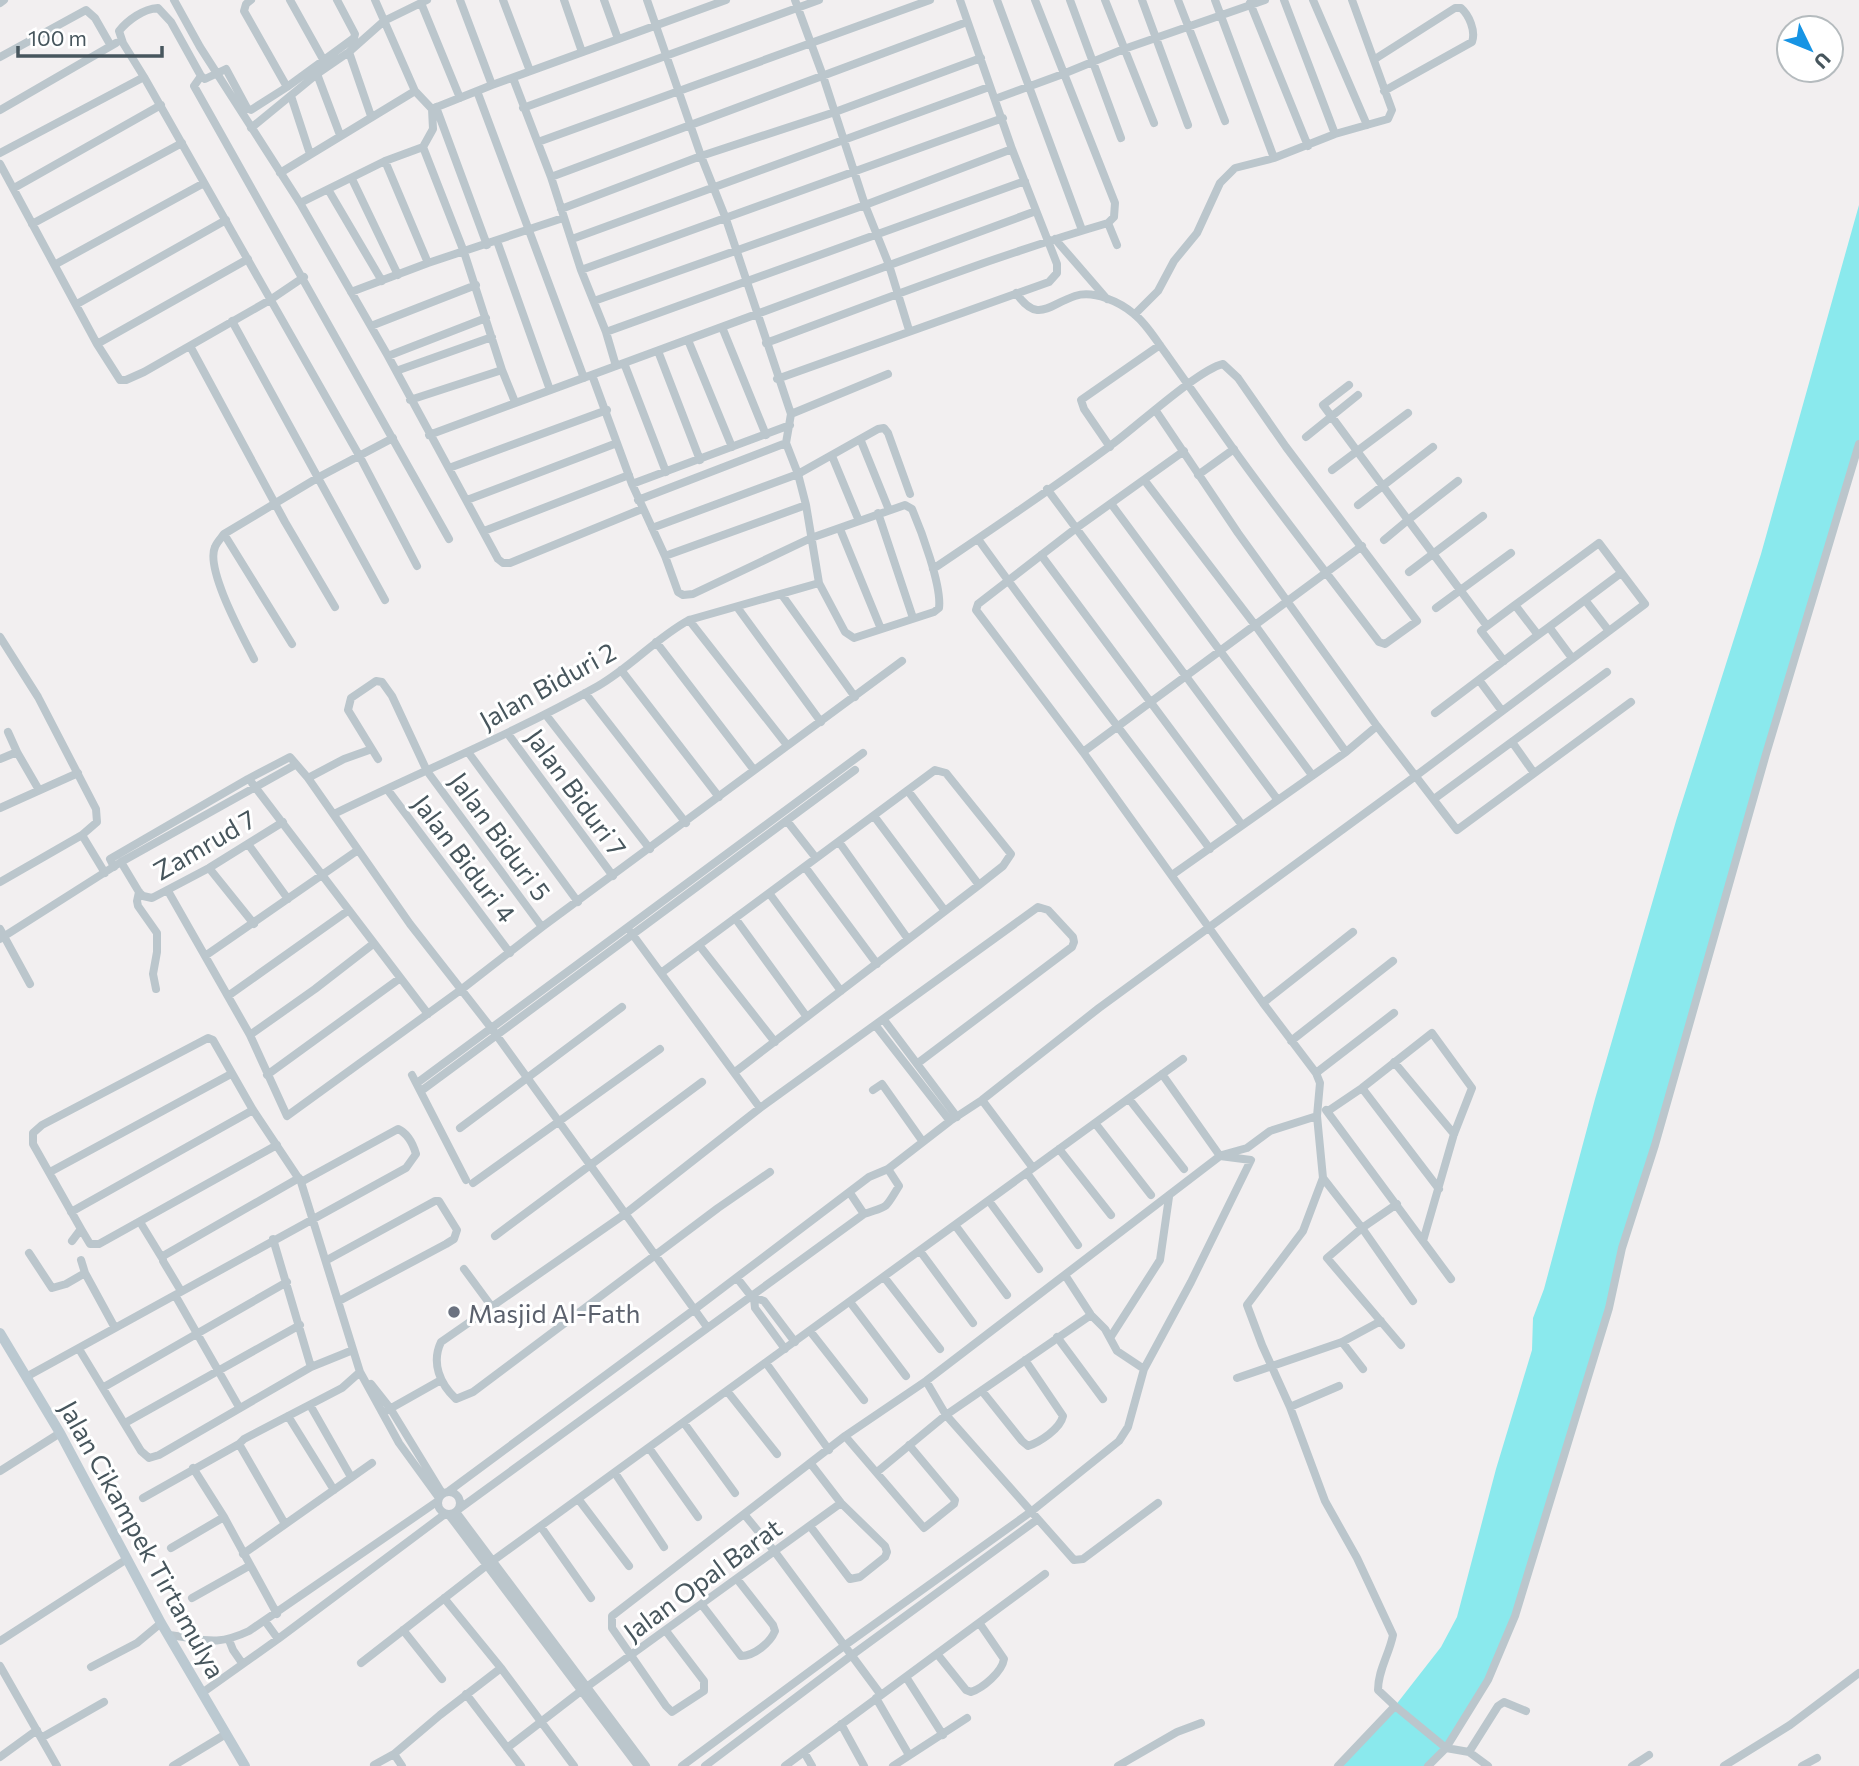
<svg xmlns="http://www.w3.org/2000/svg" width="1859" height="1766" font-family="Commissioner,sans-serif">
<rect width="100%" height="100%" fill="#f2eff0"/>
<path fill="#8ae9ed" d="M1859 205V444L1622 1248C1606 1325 1582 1398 1559 1473 1528 1573 1504 1689 1428 1766H1338L1395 1706 1441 1647 1457 1617 1496 1469 1532 1350 1533 1318 1544 1289 1595 1099 1676 821 1761 554Z"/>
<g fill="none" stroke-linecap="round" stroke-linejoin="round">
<path stroke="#bbc6cc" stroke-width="8" d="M174 0 200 47 300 203 388 356 498 559 503 563H510L642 509
M251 0 246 4 244 11 287 87
M290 0 324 61
M375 0 415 91 432 109
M460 0 492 85
M503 0 530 71
M564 0 582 52
M604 0 618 39
M795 0 823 76 865 205 889 265 909 330
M997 0 1082 230
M1070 0 1121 138
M1105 0 1154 123
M1142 0 1188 125
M1178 0 1225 121
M1215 0 1274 158
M1284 0 1335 134
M1313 0 1367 125
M0 3 4 0
M421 3 460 98
M1250 3 1308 146
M349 52 371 116
M0 57 86 10 95 18 111 46
M1375 59 1455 8H1461C1469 15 1476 31 1472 42L1384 91
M317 74 340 135
M201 76 194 86 449 539
M144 77 360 457 417 566
M513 78 551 177 581 270 606 332 616 366
M477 91 584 378
M291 96 310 154
M995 99 1063 74 1124 49 1265 0
M436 107 487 245
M523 108 819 0
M0 110 116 43
M251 128 317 74 349 52 384 21 427 0
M538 142 930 0
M423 147 464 252 502 370 515 402
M0 153 144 77 123 43 119 31C128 20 143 9 158 8L171 22 201 76 205 79 226 69 247 108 251 110 287 87 354 38 355 34 337 0
M385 161 428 263
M0 164 97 344 120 380H126L144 372 270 300 304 277
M280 173 415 91
M551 177 967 22
M352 179 398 275
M14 188 161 105
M329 191 382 281
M300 203 385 161 423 147 433 129 432 109 492 85 726 0
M561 209 701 156 835 112 981 58
M1108 223 1117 245
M32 224 182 143
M572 239 989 87
M1055 239 1107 299
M497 241 550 390
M56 264 204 183
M581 270 1003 118
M351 292 428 263 563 218
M594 301 865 205 1012 149
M77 304 226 220
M1135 314 1158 291 1174 261 1197 233 1220 183 1235 168 1274 158 1335 134 1388 119 1392 110 1352 0
M232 321 385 600
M371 326 476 285
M722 327 766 435
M606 332 1025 181
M688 340 732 447
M766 343C879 301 992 257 1108 223L1114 217 1115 203 1035 0
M97 344 248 259
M190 346 285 522 335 607
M658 351 700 460
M388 356 486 318
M624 363 666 472
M396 371 492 337
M592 375 632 484 665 556 678 592 683 595 693 594 811 538 905 505 912 509C921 530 942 586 939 608L934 612 854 638 845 632 819 583 806 505 798 474 786 443 791 414 726 219 701 156 647 0
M777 379 1049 282 1057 273V264L1012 149 960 0
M1349 385 1323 405 1408 520 1458 481
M410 400 502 370
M1156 411 1238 533 1377 726 1457 830 1631 702
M791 414 888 374
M429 435 1036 211
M1306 437 1358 395
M861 441 889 510
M1110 447 1084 409 1081 400 1160 345
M1184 451 1075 529 978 604 976 610 1083 752 1263 1003 1316 1073 1320 1083 1317 1116 1323 1178 1303 1231 1247 1305 1262 1345 1290 1407 1325 1501 1357 1558 1393 1635C1389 1655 1378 1670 1378 1690L1395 1706 1338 1766
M832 456 859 521
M449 468 607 410
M1332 470 1408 413
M1198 475 1234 449
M1145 481 1255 625 1346 752
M632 484 790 425
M1047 489 1277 799
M467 500 617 443
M638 500 786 443
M1112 505 1312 775
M1358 505 1433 447
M878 513 913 618
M652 528 798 474 878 429 884 428 888 433 910 494
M840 529 881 629
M484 531 629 475
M224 534C221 538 217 542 215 547 205 569 243 637 254 659
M978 539C1053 644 1133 745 1210 849
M1384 540 1408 520 1487 626 1515 605 1538 635 1549 627 1572 658
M1041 555 1242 825
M665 556 806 505
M933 569C992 529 1052 489 1110 446 1135 428 1199 369 1223 364L1238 378 1286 447 1417 621 1385 644 1379 642C1330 577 1279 513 1232 447 1210 416 1189 386 1167 355 1157 342 1147 324 1134 314 1120 302 1094 290 1075 296 1048 305 1038 324 1016 293
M1409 572 1483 516
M782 595 855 697
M1585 600 1609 631
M737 607 821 722
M1436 608 1511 553
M689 620 787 745
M1487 626 1481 631 1504 661
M1549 627 1621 573
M0 637 38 697 96 809 97 822 82 835 105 873
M656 642 754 770
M292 644 224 534 319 477 393 438
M621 670 719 797
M1479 680 1502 711
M585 693 686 823
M1435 713 1538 635
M546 715 650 849
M8 732 17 752
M508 734 613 876
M1512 742 1534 773
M468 752 578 902
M1083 752 1362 546
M0 759 17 752 39 790
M378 759 348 710 351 698 376 681 382 682 392 696 427 771 542 927
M308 778 344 759 372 749
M252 783 428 1014
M387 789 510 953
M908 791 979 885
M1434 799 1607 672
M0 808 78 773
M334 814C422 771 513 734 598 686 631 667 656 638 689 620L819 583
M874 816 945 911
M787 821 816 858
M839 842 908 939
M248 844 288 899
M121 862 139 892 143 896 152 898 209 868 283 822
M114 867 110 859 248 779 290 757 308 778 410 924 492 1029 707 1327
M805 867 877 964
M209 868 254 924
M1172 875 1346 752 1377 726
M0 882 82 835
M168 891 250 1035 287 1116 462 989 542 927 902 661
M139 892 137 901 138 906 157 933V952L153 974 156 989
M769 893 841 991
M735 918 807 1017
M0 929 30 984
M630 931 760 1108
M0 939 121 862 295 765
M699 945 775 1042
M205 956 358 850
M661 973 935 770 946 773 1011 854 1003 866 979 885 735 1072
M228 996 349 910
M1263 1003 1353 932
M884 1020 957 1117
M876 1026 950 1121
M250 1035 315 989 373 944
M1291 1041 1393 961
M1394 1062 1454 1134
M1316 1073 1394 1013
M267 1075 399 979
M412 1075 466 1180
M417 1083 863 753
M1362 1088 1439 1189
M873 1090 882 1084 923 1142
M421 1091 855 770
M1129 1099 1184 1169
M982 1100 1033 1168
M1326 1110 1451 1279
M1328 1111 1362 1088 1432 1033 1472 1088 1454 1134 1423 1241
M1095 1123 1151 1195
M460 1128 622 1007
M1059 1149 1111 1215
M1222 1155 1247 1148 1270 1131 1317 1116
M50 1172 231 1074
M770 1172 718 1208 473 1392 456 1399C440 1384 431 1363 441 1342L625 1214 760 1108 1038 907 1048 910 1073 937 1074 942 1072 947 918 1063
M1027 1173 1078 1245
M1323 1178 1362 1228 1413 1301
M473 1183 660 1049
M989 1201 1039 1269
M1397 1204 1362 1228 1327 1258 1401 1345
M71 1212 253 1110
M864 1214C890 1205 884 1210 899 1186L888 1169
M140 1222 162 1258
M955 1225 1007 1295
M81 1229 90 1244H99L277 1145
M495 1236 702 1082
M273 1239 311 1367
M72 1241 81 1229 33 1144V1133L42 1125 208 1038 213 1040 253 1110 301 1182 360 1372 399 1443 439 1498
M920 1251 973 1323
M29 1253 52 1288 66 1284 85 1273
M81 1260 85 1273 115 1328
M327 1260 435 1201H439L457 1230 454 1239 446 1244 339 1301
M464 1269 492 1307
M1065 1275 1091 1315 1105 1329 1117 1351 1144 1369
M884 1277 940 1349
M737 1278 751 1296 764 1301 795 1342
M181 1291 163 1261V1256L299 1178
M175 1295 239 1407
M754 1298 755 1308 785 1349
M850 1302 906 1376
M810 1331 864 1400
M1057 1337 1103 1399
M1110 1338 1160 1260 1169 1197
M1342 1342 1363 1369
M79 1349 141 1451 149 1458 159 1455 311 1367 353 1350
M766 1363 829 1450
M26 1377 406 1168 416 1154C413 1144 407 1133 398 1129L301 1182
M1237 1378 1342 1342 1381 1321
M926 1381 946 1415 1074 1560 1083 1559 1158 1503
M371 1384 390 1408 442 1493
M104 1387 287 1282
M727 1391 777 1454
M982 1391 1022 1441 1028 1446C1040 1442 1060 1429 1063 1416L1025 1360
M310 1405 351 1477
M1290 1407 1339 1386
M386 1411 441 1380
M288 1416 334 1490
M125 1423 300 1325
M684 1423 735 1493
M845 1436 924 1528 954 1504 955 1500 909 1445
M649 1448 698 1517
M193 1468 224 1517 277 1614
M0 1471 60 1433
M877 1472 946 1415 1091 1315
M615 1473 664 1547
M449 1491 695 1309 869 1177 888 1169 950 1121 982 1100 1099 1008 1417 775 1645 604 1599 543 1515 605
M438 1503a11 11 0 1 1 22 0a11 11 0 1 1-22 0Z
M143 1498 239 1444
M579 1500 629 1566
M459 1509 864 1214 850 1193
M456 1512 646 1766
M744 1514 775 1552 881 1695
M449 1515 638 1766
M285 1524 239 1444 244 1439 342 1388 360 1372
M810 1526 850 1579 860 1577 885 1557 887 1552 885 1546 841 1503 811 1464
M541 1527 591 1598
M171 1548 224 1517
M243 1554 372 1463
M192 1598 249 1566
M444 1598 501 1668 574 1766
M702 1605 741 1656C754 1656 770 1643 775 1631L773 1625 737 1579
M265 1621 278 1639
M403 1630 442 1679
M666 1631 704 1681V1691L672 1712 666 1706 612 1628V1616L845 1436 926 1381 1220 1156 1162 1074
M169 1635C204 1639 215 1647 249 1631L438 1501
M229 1640 233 1650 242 1663
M0 1641 127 1559
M938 1655 966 1690 971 1692C983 1688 1002 1672 1004 1659L980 1624
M361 1663 487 1565 1183 1059
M0 1666 57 1766
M91 1667 137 1643 161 1623
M906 1677 943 1735
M202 1693 278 1639 445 1514
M466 1694 521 1766
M876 1698 909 1755
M1395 1706 1446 1748 1469 1752 1488 1766
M841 1724 864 1766
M41 1738 104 1702
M507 1748 581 1691 841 1503
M804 1752 812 1766
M1469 1752 1498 1706 1504 1702 1526 1711
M394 1754 402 1766
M0 1757 37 1730
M374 1765 394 1754 440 1715 501 1668
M173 1766 226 1734
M682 1766 844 1646 1032 1511 1119 1441 1128 1427 1144 1369 1191 1282 1251 1160 1220 1156
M705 1766 852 1655 1038 1519
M785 1766 1045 1574
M893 1766 967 1718
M1118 1766 1177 1732 1201 1723
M1428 1766 1446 1748 1488 1680 1515 1616 1609 1308 1622 1248 1655 1145 1766 754 1859 444
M1632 1766 1649 1755
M1724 1766 1790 1725 1859 1673
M1802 1766 1817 1758"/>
<path stroke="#bbc9d1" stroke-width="10" d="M0 1333 60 1433 161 1623 245 1766"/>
</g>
<circle fill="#6b7280" stroke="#fff" stroke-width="2.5" cx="454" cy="1312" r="7"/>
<g text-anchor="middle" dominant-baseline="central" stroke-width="6" stroke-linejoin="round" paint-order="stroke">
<g font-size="26" fill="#47565d" stroke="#fff">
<text transform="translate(547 685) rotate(-29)">Jalan Biduri 2</text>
<text transform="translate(577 792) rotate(54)">Jalan Biduri 7</text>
<text transform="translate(501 836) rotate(54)">Jalan Biduri 5</text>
<text transform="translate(204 844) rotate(-30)">Zamrud 7</text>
<text transform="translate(465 858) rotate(53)">Jalan Biduri 4</text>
<text transform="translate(143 1539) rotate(61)">Jalan Cikampek Tirtamulya</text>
<text transform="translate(702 1579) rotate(-36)">Jalan Opal Barat</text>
</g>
<g font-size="26" fill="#5b616d" stroke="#fff" text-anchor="start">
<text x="468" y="1312">Masjid Al-Fath</text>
</g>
</g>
<g transform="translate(1810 49) rotate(133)"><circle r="33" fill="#ffffff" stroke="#b5bbbe" stroke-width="2"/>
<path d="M0-5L12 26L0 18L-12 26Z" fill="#1794e4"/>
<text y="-10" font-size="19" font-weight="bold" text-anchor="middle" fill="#47565d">U</text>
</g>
<path d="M18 46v10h144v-10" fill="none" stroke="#47565d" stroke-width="3.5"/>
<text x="28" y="46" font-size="21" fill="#47565d" stroke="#ffffff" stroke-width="5" paint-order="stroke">100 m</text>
</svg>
